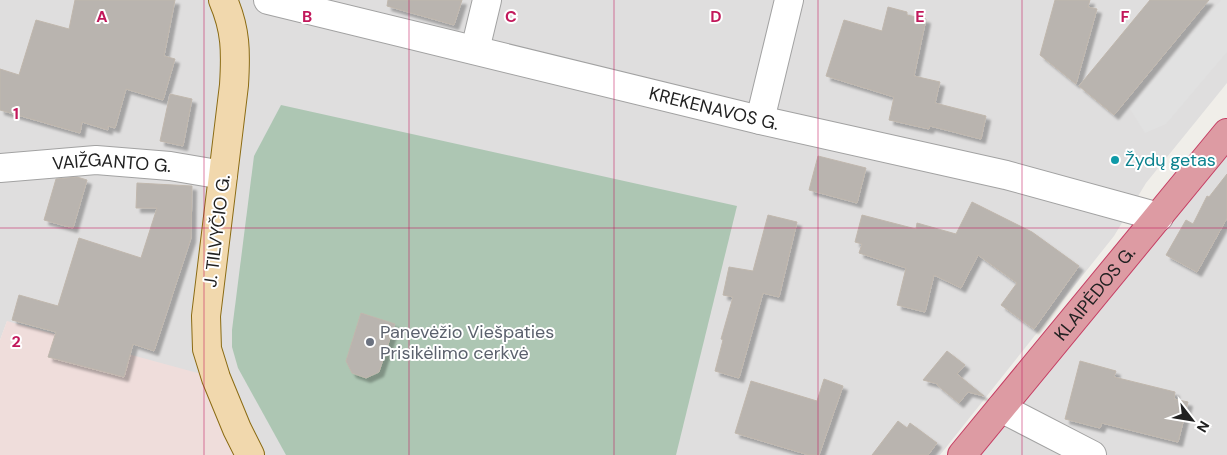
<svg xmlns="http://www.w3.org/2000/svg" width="1227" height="455" font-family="'DM Sans',sans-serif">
<defs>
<filter id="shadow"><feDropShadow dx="4.5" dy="4.5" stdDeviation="1" flood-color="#0004"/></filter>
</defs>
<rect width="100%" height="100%" fill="#f0eee9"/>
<path fill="#dfdede" d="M0 0H1227V83L1146 183 1114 236 940 455H250L7 321 0 340Z
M1227 148V455H978Z"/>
<path fill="#efdddb" d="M7 321 216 378 250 455H0V340Z"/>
<path fill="#adc6b3" d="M281 105 737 206 676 455H286L238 368 232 347V330L254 156Z"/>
<path fill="#e1e1e1" d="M1221 0H1227V52L1166 124 1145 133 1130 109Z"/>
<path fill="#b9b4af" stroke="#c0b7ad" filter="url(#shadow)" d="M75 0H175L164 56 175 59 163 100 126 89 115 128 108 126V130L82 122 80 133 0 110V69L19 75 36 20 69 29Z
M388 0H462L454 25 387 6Z
M1055 0H1090L1088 7 1097 9 1076 84 1040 55Z
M1150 0H1209L1114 115 1079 86Z
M888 7 907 12V15L926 19 914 76 940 82 935 103 986 116 981 139 930 126 929 129 889 120 894 97 826 76 844 20 882 31Z
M170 94 192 99 183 146 160 141Z
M818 156 866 168 857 203 809 190Z
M1227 174V218L1197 272 1166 255 1186 220 1193 224 1207 196 1209 197Z
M77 177 87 180 73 228 44 220 56 179Z
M137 183 192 186 191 238 154 351 133 344 124 377 48 357 56 332 12 320 19 295 58 306 79 238 141 258 157 208H136Z
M972 202 1032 232 1079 266 1034 329 1001 305 1017 283 978 255 961 288 934 275 925 312 897 305 906 268 859 253 862 244 855 242 862 215 916 229 917 223 956 234Z
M768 215 797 222 779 297 763 293 739 378 715 371 723 340 721 339 733 297 723 295 729 267 753 271Z
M361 313 395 324 379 372 366 378 352 373 346 361Z
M947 351 965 365 957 374 984 396 968 392 959 403 937 385 938 384 923 380Z
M1080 361 1116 371 1114 377 1175 392 1174 399 1188 402 1178 442 1102 423 1100 428 1065 419Z
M824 379 843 386 819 455H809L735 433 751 381 817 401Z
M898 421 907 428 910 423 937 443 928 455H872Z"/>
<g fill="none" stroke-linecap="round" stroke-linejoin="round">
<defs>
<g id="street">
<path id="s1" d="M268 0 760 120 1006 175 1159 217"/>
<path d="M475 50 487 0"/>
<path d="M760 120 789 0"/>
<path id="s2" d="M0 168 96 160 170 166 223 175"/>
<path d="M1001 408 1092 455"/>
</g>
<path id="primary" d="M223 0C236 30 236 52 234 85L206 316 207 349 216 378 237 429 250 455"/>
<g id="highway">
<path id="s3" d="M962 455 1227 133"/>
</g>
</defs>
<use href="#street" stroke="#a2a2a2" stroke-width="30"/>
<use href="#primary" stroke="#8b6b13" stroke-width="30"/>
<use href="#highway" stroke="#c63f64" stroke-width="30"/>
<use href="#street" stroke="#fff" stroke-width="28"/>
<use href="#primary" stroke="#f1d8ad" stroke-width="28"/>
<use href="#highway" stroke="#dd9ba3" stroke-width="28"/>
</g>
<path fill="none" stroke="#c2185b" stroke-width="1" stroke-opacity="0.55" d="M204 0V455M409 0V455M614 0V455M818 0V455M1022 0V455M0 228H1227"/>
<circle fill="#0f9aa8" stroke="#fff" stroke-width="2" cx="1115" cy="160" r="5"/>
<circle fill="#6b7280" stroke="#fff" stroke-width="2" cx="370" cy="342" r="5"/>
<g text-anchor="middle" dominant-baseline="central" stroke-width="4" stroke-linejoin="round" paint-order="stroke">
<g font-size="18" fill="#212121" stroke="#fff">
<text stroke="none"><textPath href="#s1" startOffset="459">KREKENAVOS G.</textPath></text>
<text stroke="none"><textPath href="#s2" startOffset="112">VAIŽGANTO G.</textPath></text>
<text transform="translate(217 231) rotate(-83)">J. TILVYČIO G.</text>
<text stroke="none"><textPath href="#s3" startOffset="209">KLAIPĖDOS G.</textPath></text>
</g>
<g font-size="18" fill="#0d838f" stroke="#fff" text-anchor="start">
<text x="1125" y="160">Žydų getas</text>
</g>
<g font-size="18" fill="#5b616d" stroke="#fff" text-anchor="start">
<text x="380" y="332">Panevėžio Viešpaties<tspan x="380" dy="21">Prisikėlimo cerkvė</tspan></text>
</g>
</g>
<g font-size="16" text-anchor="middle" font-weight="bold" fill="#c2185b" stroke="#fff" stroke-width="4" stroke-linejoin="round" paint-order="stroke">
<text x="102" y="22">A</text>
<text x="307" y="22">B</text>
<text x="511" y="22">C</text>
<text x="716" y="22">D</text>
<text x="920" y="22">E</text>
<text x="1125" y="22">F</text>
<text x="16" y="119">1</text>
<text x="16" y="347">2</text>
</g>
<g transform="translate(1192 420) rotate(121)" stroke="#ffffff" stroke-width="4" paint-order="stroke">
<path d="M0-4L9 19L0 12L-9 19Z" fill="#212121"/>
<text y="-8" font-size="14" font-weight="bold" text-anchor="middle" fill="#212121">N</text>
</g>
</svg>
